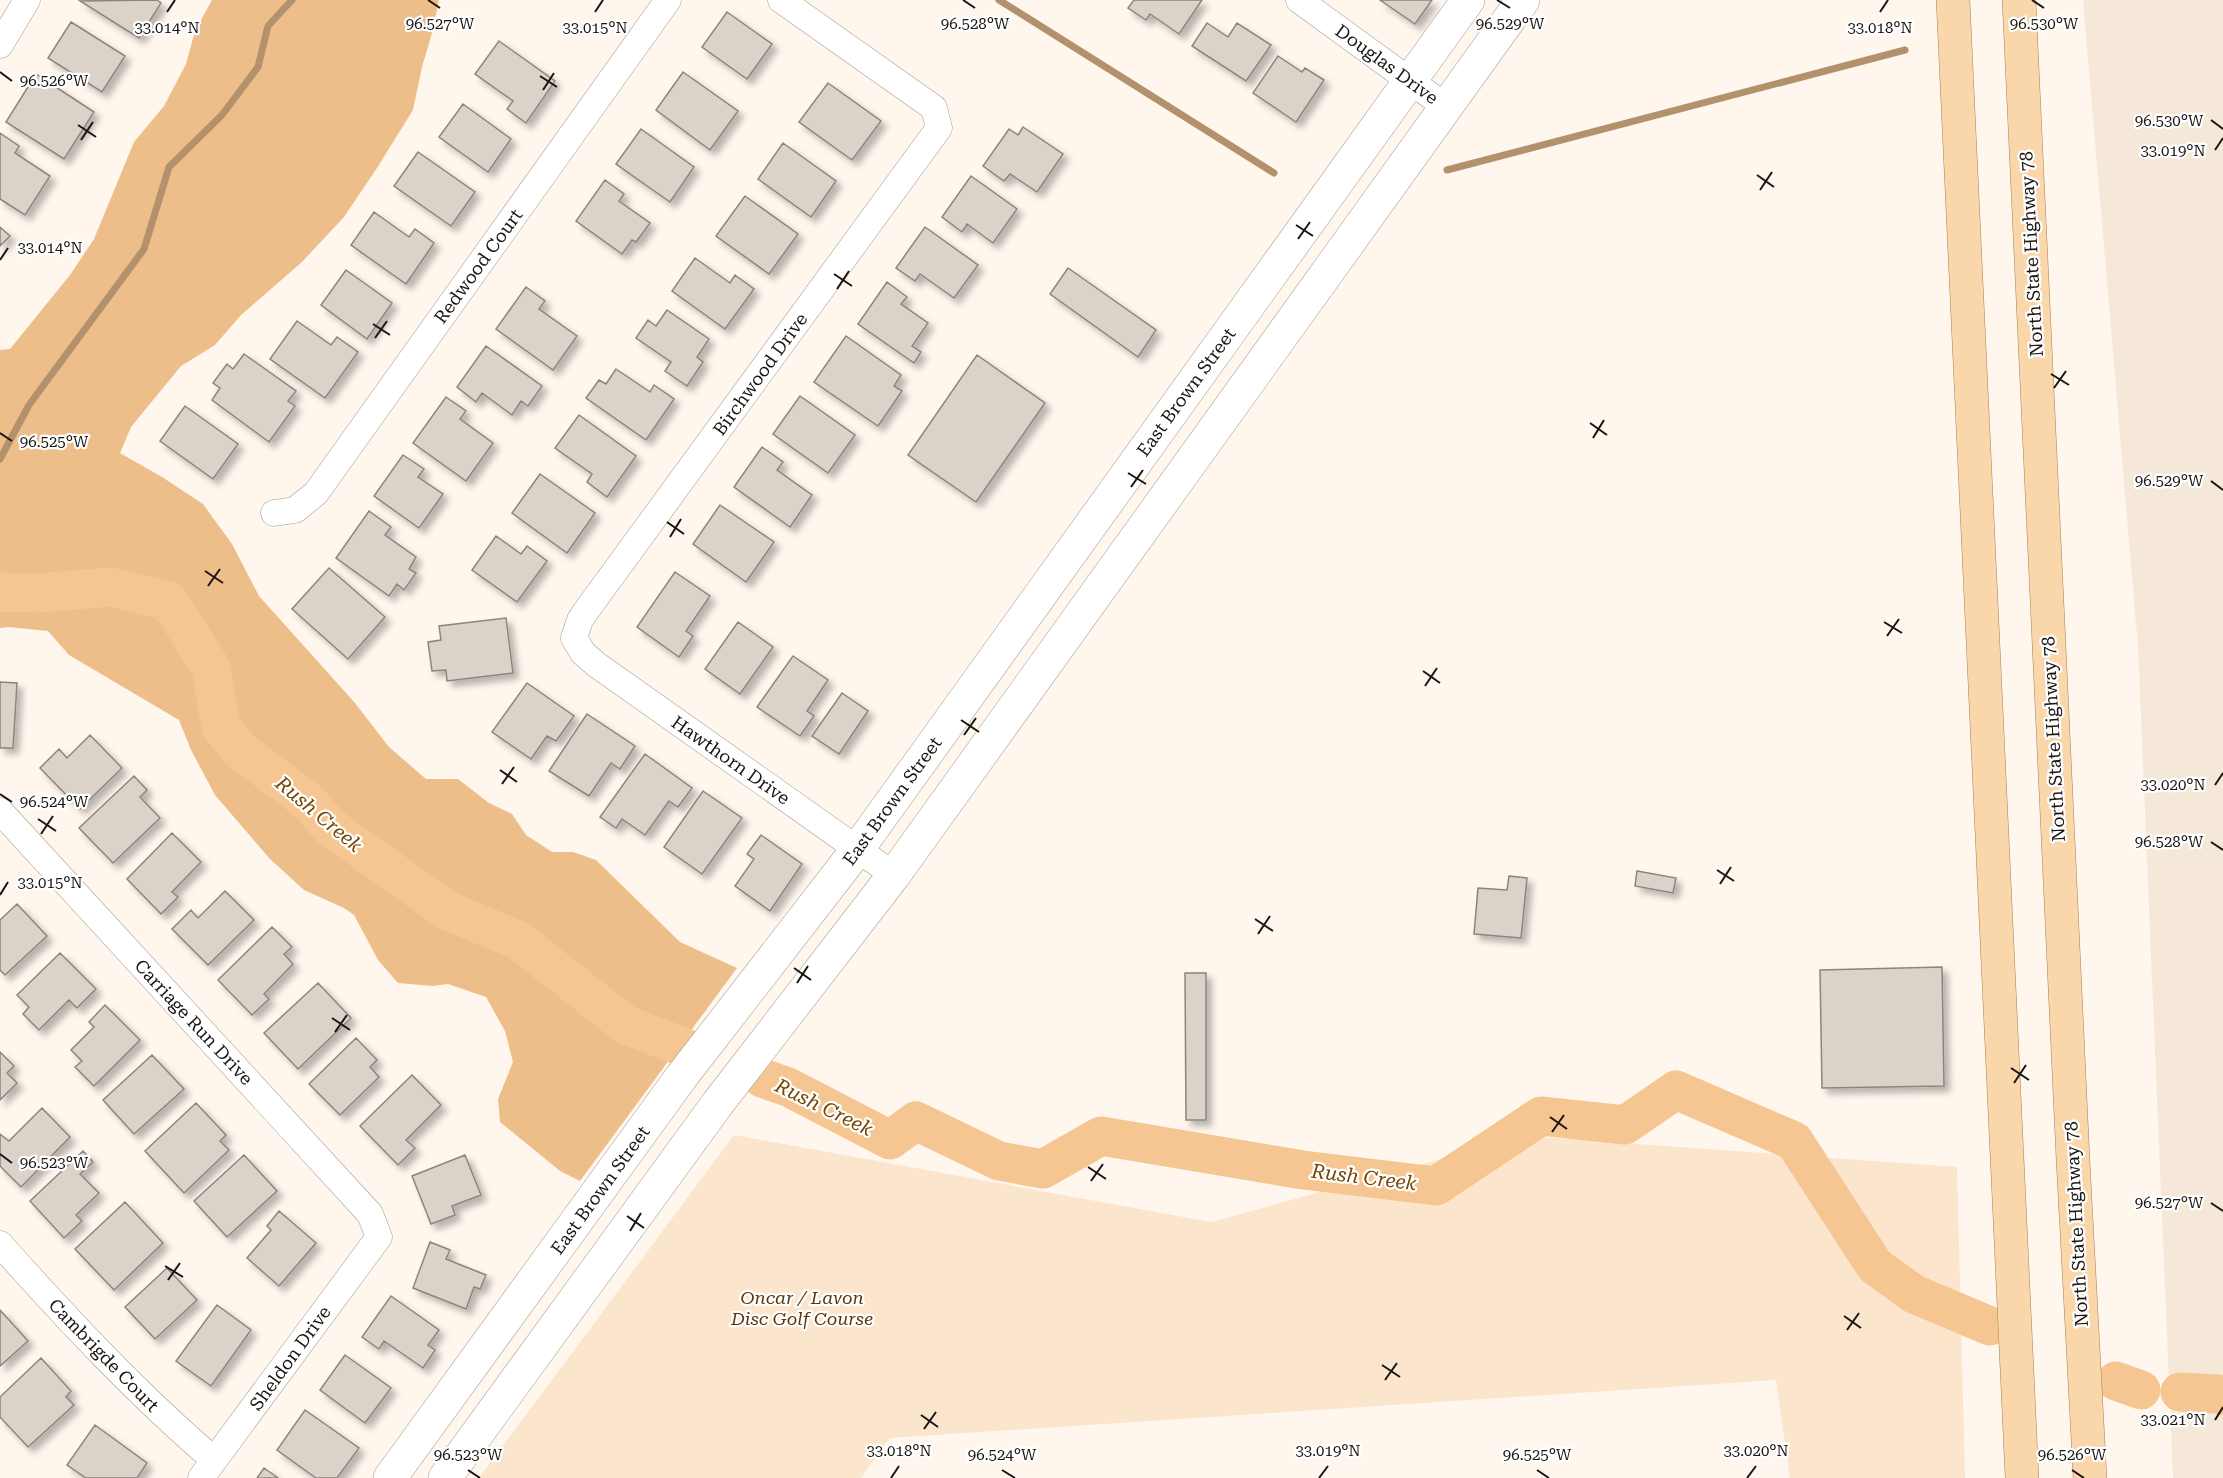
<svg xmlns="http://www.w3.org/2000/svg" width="2223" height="1478" font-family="'Roboto Serif',serif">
<defs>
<filter id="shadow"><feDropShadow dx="5.5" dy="5.5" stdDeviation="3" flood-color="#0004"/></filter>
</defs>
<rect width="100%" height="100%" fill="#fff6ed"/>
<path fill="#f6e8d9" d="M2083 0H2223V1478H2173L2138 647Z"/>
<path fill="#fbe5cd" d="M734 1135 1211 1222 1525 1136 1957 1167 1965 1478H1790L1776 1380 890 1438 861 1478H479Z"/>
<path fill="#edbe89" d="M212 0H439L432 33 422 67 413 110 377 168 344 217 302 262 241 315 215 345 181 366 131 427 120 453 162 477 203 504 232 544 259 596 355 703 389 747 426 779H458L489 803 512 814 526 835 552 852H573L596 860 680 942 737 968 580 1181 560 1171 500 1122 498 1099 513 1062 505 1031 486 997 448 984 433 986 398 983 378 960 354 915 344 908 304 890 270 859 215 795 191 750 179 720 69 655 48 631 8 627 0 628V350L10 349 70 275 94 239 134 142 164 106 186 64 195 31Z"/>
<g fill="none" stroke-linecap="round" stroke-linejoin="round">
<path stroke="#b3916c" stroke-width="7" d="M999 0 1274 173
M1447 170 1905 50
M0 459 29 405 144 249 169 167 222 115 258 67 268 26 292 0"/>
<path stroke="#f6c692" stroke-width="39" d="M0 592 37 593 110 587 169 601 211 668 221 727 240 750 310 803 330 827 448 911 518 940 626 1025 688 1049
M762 1078 788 1087 890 1140 916 1121 999 1161 1043 1169 1101 1136 1303 1170 1436 1186 1541 1116 1625 1125 1676 1090 1794 1141 1875 1266 1914 1294 1990 1326
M2116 1381 2141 1390
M2180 1392 2218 1394 2223 1396"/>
</g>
<path fill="#dbd3c9" stroke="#8d857d" stroke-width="1.5" filter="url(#shadow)" d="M157 0 161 3 139 38 80 1Z
M1134 0H1202L1179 34 1150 14 1146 20 1128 8Z
M1380 0H1432L1415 24Z
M727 12 772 44 747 79 702 47Z
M71 22 125 56 102 92 48 58Z
M1207 23 1228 37 1237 23 1271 45 1246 81 1192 46Z
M499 41 555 81 526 123 507 109 513 101 475 74Z
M1278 56 1302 72 1305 68 1324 80 1296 122 1253 93Z
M683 72 738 111 710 150 656 110Z
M36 74 94 112 64 159 6 122Z
M828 83 881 121 852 160 799 122Z
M463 104 511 139 488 172 439 137Z
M1023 127 1063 154 1037 192 1010 174 1004 181 983 166 1009 129 1018 135Z
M641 129 694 167 670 202 616 164Z
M0 133 19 146 15 153 50 176 25 215 0 199Z
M783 143 836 181 811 217 758 179Z
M418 152 475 192 451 226 394 186Z
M971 176 1017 209 993 243 967 224 962 232 942 217Z
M605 180 624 194 619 201 650 223 636 242 632 240 622 254 576 221Z
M745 196 798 234 769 274 716 236Z
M374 212 409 237 415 229 434 243 406 284 351 245Z
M0 227 10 236 0 246Z
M925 227 978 265 954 298 920 274 915 281 896 268Z
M695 258 730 283 735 275 754 289 725 329 672 291Z
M1068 268 1156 330 1138 357 1050 294Z
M346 270 392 303 367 339 321 305Z
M887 282 907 297 901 304 928 323 912 346 921 352 914 363 858 324Z
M526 287 545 301 539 309 577 336 553 370 496 329Z
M667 310 709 339 697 357 703 362 687 386 665 371 671 362 636 338 648 320 656 326Z
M297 321 331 345 337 337 358 352 325 398 270 359Z
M846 336 901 375 894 386 902 391 878 426 814 382Z
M486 346 542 386 528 406 521 401 512 415 482 393 476 402 457 387Z
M244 354 296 391 288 401 295 406 269 442 212 400 220 388 213 383 227 364 233 369Z
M977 355 1045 403 976 502 908 455Z
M616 369 650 392 654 385 674 399 646 440 586 398 599 380 606 384Z
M800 396 855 435 828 473 773 434Z
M446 397 466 411 460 419 493 443 466 481 413 443Z
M185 406 238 444 213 479 160 441Z
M579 415 636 456 607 497 587 482 592 474 555 448Z
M762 447 783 462 777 470 812 495 790 527 734 487Z
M403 455 424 469 418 477 443 494 419 528 374 496Z
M540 474 595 513 567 553 512 513Z
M720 505 774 542 746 582 693 544Z
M369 511 391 527 385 535 416 557 409 569 416 573 404 590 397 584 389 596 336 558Z
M496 536 521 554 527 546 547 561 517 602 472 570Z
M329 568 385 617 348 659 292 609Z
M675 572 710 596 686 631 693 636 679 657 637 627Z
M506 618 513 673 447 681 446 670 432 671 428 642 441 640 439 626Z
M738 622 773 647 740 694 705 669Z
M793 656 828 680 807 711 814 716 800 736 757 707Z
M0 682 17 683 13 748H0Z
M527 683 574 716 556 741 547 736 531 759 492 732Z
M842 693 868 711 839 754 812 736Z
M587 714 635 746 620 769 611 763 589 796 549 771Z
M90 735 122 768 80 809 40 768 59 749 67 758Z
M645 754 692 788 678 807 669 801 645 835 622 819 616 828 600 817Z
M134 776 147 790 140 797 160 818 113 863 79 828Z
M703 791 742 818 702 874 664 847Z
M172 833 201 862 172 892 178 897 161 914 127 879Z
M761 835 802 864 770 911 735 886 754 859 747 854Z
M1637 871 1676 878 1673 893 1635 886Z
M1509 876 1527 878 1521 938 1474 934 1478 888 1507 890Z
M225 891 254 920 208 965 172 929 191 910 198 918Z
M17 904 47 936 5 975 0 970V920Z
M272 927 292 947 284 954 293 964 264 994 269 999 252 1015 218 980Z
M60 953 96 989 77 1008 69 1000 39 1030 23 1014 29 1007 17 995Z
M1942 967 1944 1086 1822 1088 1820 970Z
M1185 973H1206V1120H1186Z
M318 983 351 1018 298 1069 264 1033Z
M105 1005 140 1040 94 1086 75 1067 82 1061 71 1050 94 1027 89 1022Z
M356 1038 377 1060 370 1067 379 1077 340 1115 309 1084Z
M0 1052 14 1066 7 1073 17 1083 0 1100Z
M152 1055 184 1089 134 1134 103 1100Z
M412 1075 441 1105 406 1140 415 1148 398 1165 360 1126Z
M196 1103 226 1135 220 1141 229 1150 184 1193 145 1151Z
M42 1108 70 1137 21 1187 0 1166V1134L9 1141Z
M83 1151 93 1162 80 1174 99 1193 76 1215 82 1221 64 1238 30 1201Z
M244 1155 277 1191 227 1237 194 1201Z
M465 1155 481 1195 452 1206 455 1215 431 1224 412 1176Z
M125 1202 163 1243 114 1290 75 1249Z
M279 1211 316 1243 279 1286 247 1258 271 1230 267 1226Z
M430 1242 450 1250 446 1259 486 1275 480 1289 474 1287 466 1309 413 1288Z
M167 1268 197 1300 155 1339 125 1307Z
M391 1296 439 1330 428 1345 435 1350 423 1368 384 1341 379 1349 362 1337Z
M217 1305 251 1330 211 1386 176 1361Z
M0 1310 28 1341 0 1366Z
M345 1355 391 1388 365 1423 320 1390Z
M41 1358 71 1391 66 1397 74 1405 28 1447 0 1417V1397Z
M305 1410 359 1448 337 1478H316L277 1450Z
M95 1425 147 1463 137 1478H86L67 1465Z
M264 1468 278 1478H257Z"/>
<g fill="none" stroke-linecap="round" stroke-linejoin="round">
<defs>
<path id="minor" d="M781 0 934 108 939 128 586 611 580 620 574 638 583 653 597 665 894 875
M1299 0 1446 107
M0 45 27 0
M274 513 295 510 316 493 668 0
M0 811 370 1214 379 1237 201 1478
M0 1244C68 1320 137 1394 214 1460"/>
<path id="secondary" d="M390 1478 682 1076 857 850 1468 0
M445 1478 718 1103 894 875 1523 0"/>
<path id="primary" d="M1953 0 2022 1478
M2019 0 2073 1160 2090 1478"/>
</defs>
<use href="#minor" stroke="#a49c93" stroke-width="27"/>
<use href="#secondary" stroke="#a49c93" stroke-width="34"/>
<use href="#primary" stroke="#a98051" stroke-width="34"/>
<use href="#minor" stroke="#fff" stroke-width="26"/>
<use href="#secondary" stroke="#fff" stroke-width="33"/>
<use href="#primary" stroke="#fad6ab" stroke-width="33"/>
</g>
<path fill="none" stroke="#181512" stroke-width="2" d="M428 0 440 8M963 0 975 8M1497 0 1510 8M2032 0 2044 8M167 12 175 0M595 12 603 0M1880 12 1888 0M0 72 12 81M540 76 557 87M543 90 554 73M2211 120 2223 129M78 125 96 137M81 140 93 122M2215 150 2223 138M1757 175 1774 187M1760 190 1772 172M1296 225 1313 236M1298 239 1310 222M0 260 8 248M834 274 852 286M837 289 849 271M373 324 390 335M375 338 387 321M2051 374 2069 385M2054 388 2066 371M1590 423 1607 435M0 433 12 441M1593 438 1604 420M1128 473 1146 484M2211 481 2223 490M1131 487 1143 470M667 522 684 534M670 537 681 519M205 571 223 583M208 586 220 569M1884 622 1902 633M1887 636 1899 619M1423 671 1440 683M1425 686 1437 668M961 720 979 732M964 735 976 718M500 770 517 782M502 784 514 767M2215 785 2223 773M0 794 12 802M38 819 56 831M41 834 53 816M2211 842 2223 850M1717 870 1734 881M1720 884 1731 867M0 895 8 882M1255 919 1273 931M1258 934 1270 916M794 968 811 980M797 983 808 966M332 1018 350 1030M335 1032 347 1015M2011 1068 2029 1080M2014 1083 2026 1065M1550 1117 1567 1129M1552 1132 1564 1115M0 1154 12 1163M1088 1167 1106 1179M1091 1181 1103 1164M2211 1203 2223 1211M627 1216 644 1228M630 1231 641 1213M165 1266 183 1277M168 1280 180 1263M1844 1316 1861 1328M1847 1330 1859 1313M1382 1365 1400 1377M1385 1380 1397 1363M921 1415 938 1427M2215 1420 2223 1407M924 1429 936 1412M468 1470 480 1478M1002 1470 1015 1478M1537 1470 1549 1478M2072 1470 2084 1478M891 1478 899 1466M1319 1478 1328 1466M1747 1478 1756 1466"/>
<g text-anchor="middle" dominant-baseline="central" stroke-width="4.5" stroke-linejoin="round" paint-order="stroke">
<g font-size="18" fill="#181512" stroke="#fff">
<text transform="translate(1387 64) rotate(36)">Douglas Drive</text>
<text transform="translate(2031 254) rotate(-93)">North State Highway 78</text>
<text transform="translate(478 266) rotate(-54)">Redwood Court</text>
<text transform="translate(760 374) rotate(-54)">Birchwood Drive</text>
<text transform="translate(1186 392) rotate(-54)">East Brown Street</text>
<text transform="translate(2053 739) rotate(-93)">North State Highway 78</text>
<text transform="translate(731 760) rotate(35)">Hawthorn Drive</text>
<text transform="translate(892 801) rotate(-54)">East Brown Street</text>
<text transform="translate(194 1022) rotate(47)">Carriage Run Drive</text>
<text transform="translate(600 1190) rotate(-54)">East Brown Street</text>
<text transform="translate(2076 1224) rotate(-93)">North State Highway 78</text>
<text transform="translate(104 1355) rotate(46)">Cambrigde Court</text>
<text transform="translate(290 1358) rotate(-54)">Sheldon Drive</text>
</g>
<g font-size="18" font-style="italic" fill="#56370e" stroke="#fff">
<text x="802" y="1297">Oncar / Lavon<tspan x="802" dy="21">Disc Golf Course</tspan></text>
</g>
<g font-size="20" font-style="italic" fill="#724703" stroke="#fff">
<text transform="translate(319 814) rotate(40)">Rush Creek</text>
<text transform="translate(824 1107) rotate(26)">Rush Creek</text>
<text transform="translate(1364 1177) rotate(7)">Rush Creek</text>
</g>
</g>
<g font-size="15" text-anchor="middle" fill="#181512" stroke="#fff" stroke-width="4.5" stroke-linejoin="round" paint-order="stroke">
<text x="440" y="29">96.527°W</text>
<text x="975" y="29">96.528°W</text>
<text x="1510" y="29">96.529°W</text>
<text x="2044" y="29">96.530°W</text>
<text x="167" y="33">33.014°N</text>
<text x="595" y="33">33.015°N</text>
<text x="1880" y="33">33.018°N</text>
<text x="54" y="86">96.526°W</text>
<text x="2169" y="126">96.530°W</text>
<text x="2173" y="156">33.019°N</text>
<text x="50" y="253">33.014°N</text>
<text x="54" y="447">96.525°W</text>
<text x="2169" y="486">96.529°W</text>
<text x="2173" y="790">33.020°N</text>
<text x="54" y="807">96.524°W</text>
<text x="2169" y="847">96.528°W</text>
<text x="50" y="888">33.015°N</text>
<text x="54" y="1168">96.523°W</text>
<text x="2169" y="1208">96.527°W</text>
<text x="2173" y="1425">33.021°N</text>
<text x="899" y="1456">33.018°N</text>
<text x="1328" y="1456">33.019°N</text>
<text x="1756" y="1456">33.020°N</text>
<text x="468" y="1460">96.523°W</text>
<text x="1002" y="1460">96.524°W</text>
<text x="1537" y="1460">96.525°W</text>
<text x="2072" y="1460">96.526°W</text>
</g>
</svg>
